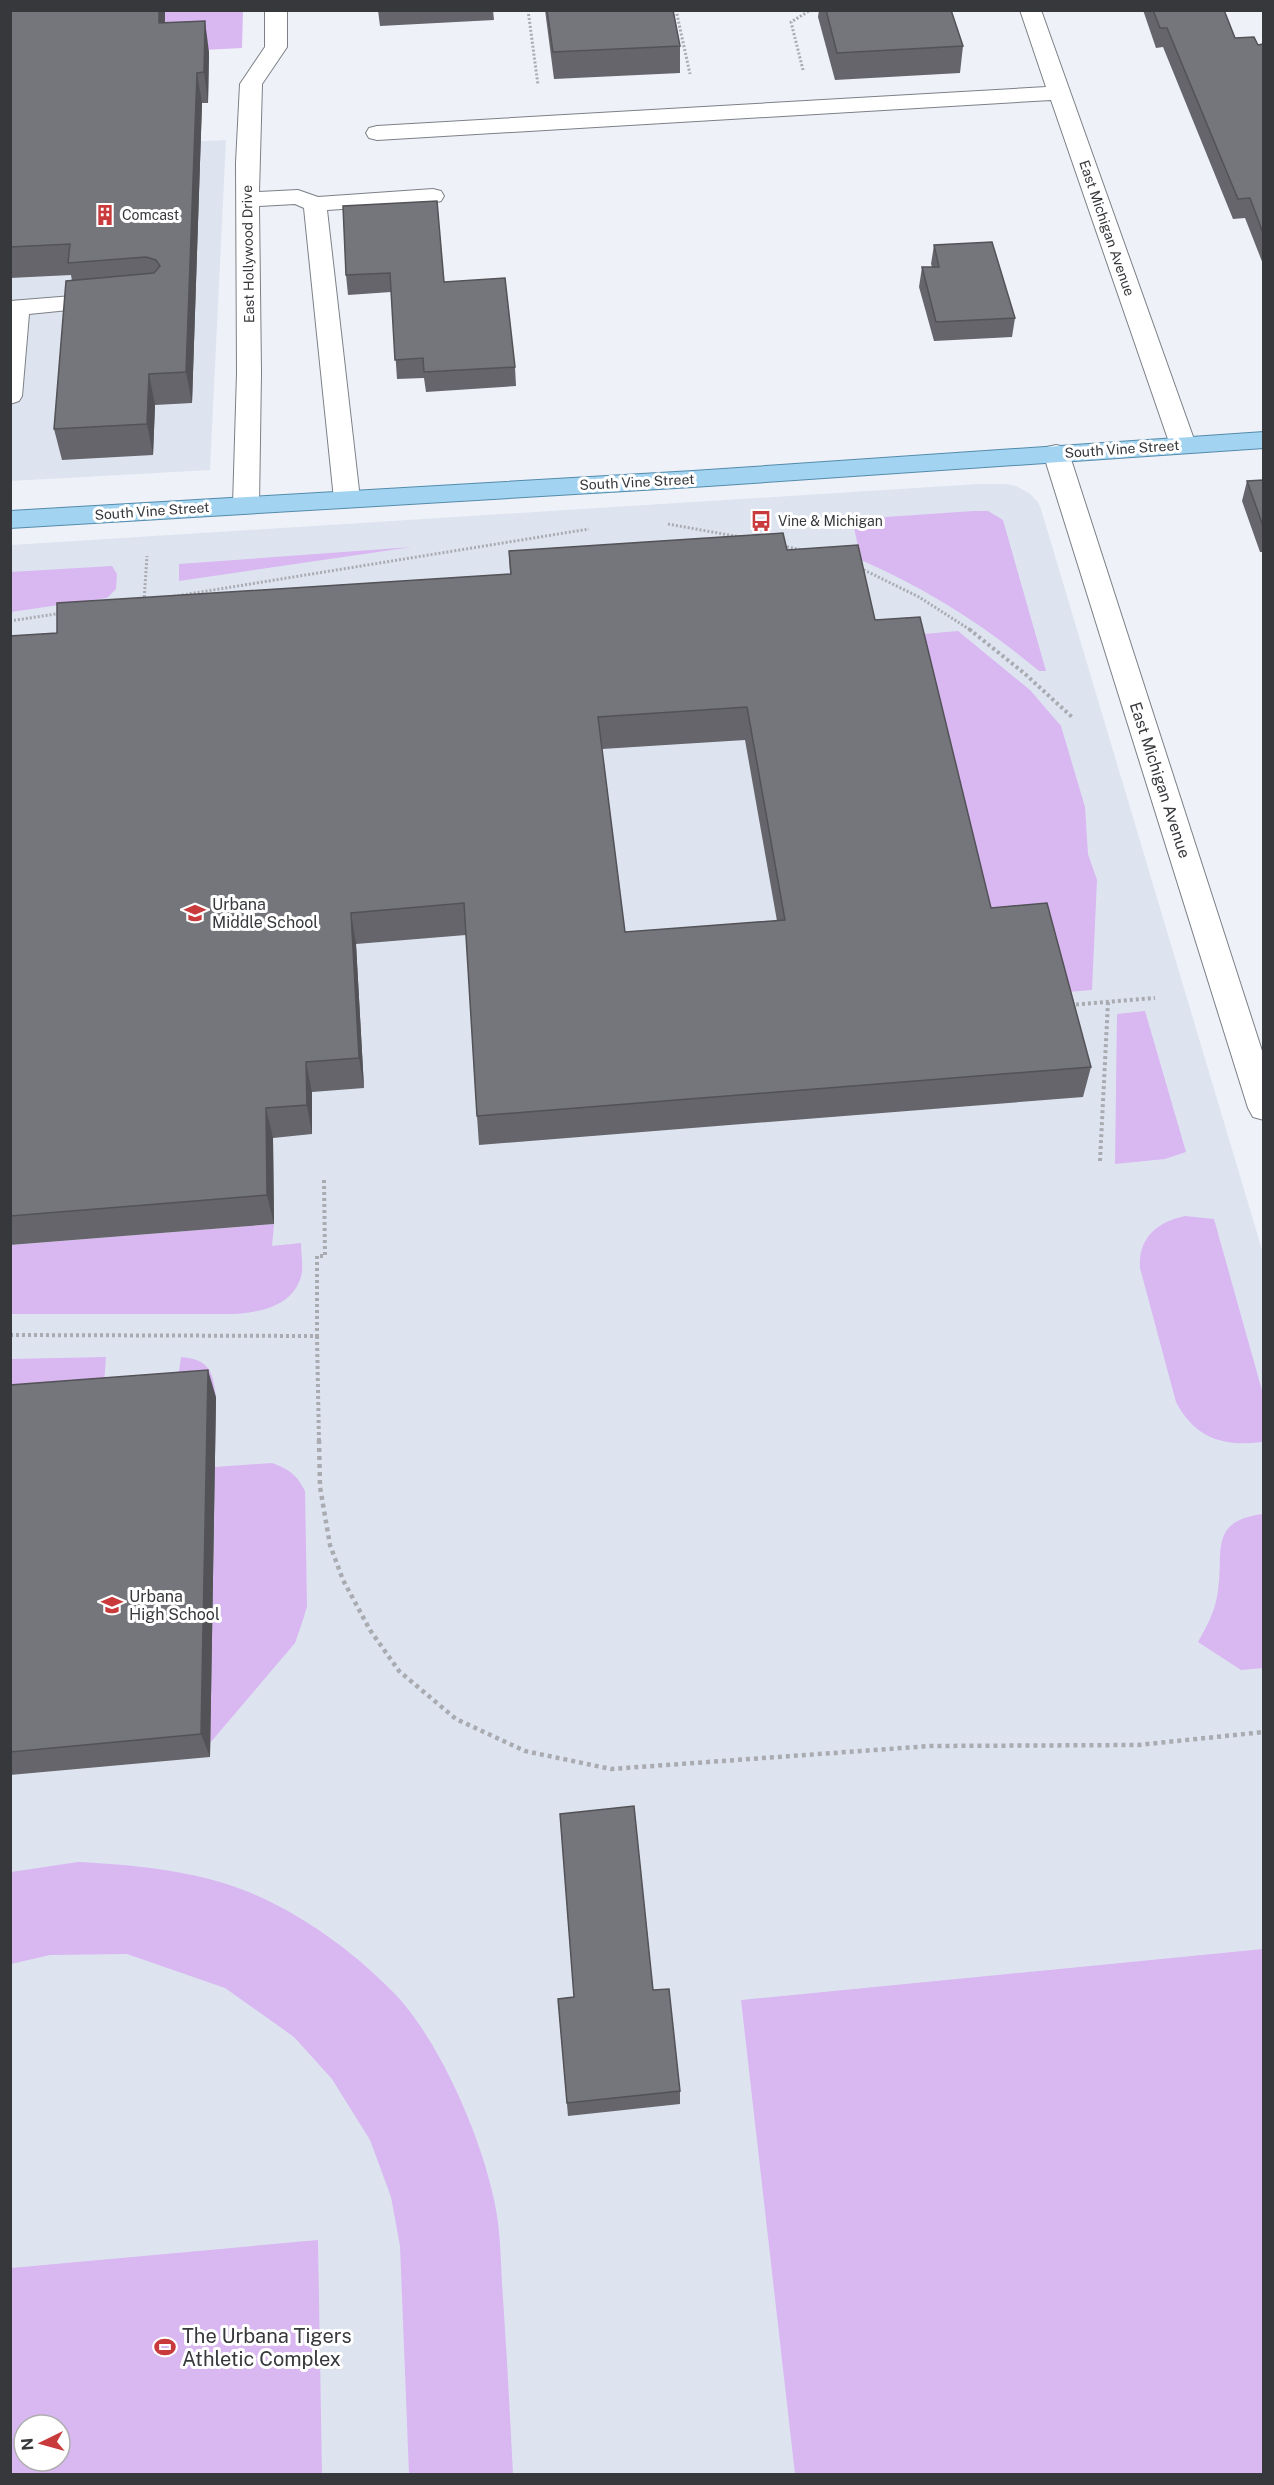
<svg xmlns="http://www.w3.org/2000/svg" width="1274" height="2485" font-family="'Public Sans',sans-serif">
<rect width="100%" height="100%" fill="#eef1f8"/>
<path fill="#dde4f0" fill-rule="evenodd" d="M226 140 210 470 11 481V151Z
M978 484H1006L1016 486 1029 493 1038 502 1041 509 1263 1253V2474H11V545ZM24 2425H60V2461H24Z"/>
<path fill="#d9b7f1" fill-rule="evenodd" d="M10 11H243L242 48 145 53Z
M973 511H988L1003 520 1046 671H1039C984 625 927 589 861 560L853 523 857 519Z
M412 547 179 581V564Z
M112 566 117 574 116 589 107 598 11 612 10 572Z
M958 631 1030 690 1061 726 1085 807 1088 854 1097 880 1092 990 1056 993 985 939 913 635Z
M1145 1011 1186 1152 1165 1159 1115 1164 1117 1014Z
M1185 1216 1214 1219 1263 1394 1262 1442C1223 1447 1195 1438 1176 1402L1140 1268C1138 1238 1157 1222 1185 1216Z
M274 1224 272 1246 301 1243C301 1252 303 1263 302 1272 296 1305 263 1312 235 1314H11V1245Z
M106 1357 104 1384 178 1379 181 1357C209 1359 213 1371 216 1397L11 1413 10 1359Z
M272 1463C289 1469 297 1475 305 1491L307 1606 302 1623 295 1643 210 1743 215 1467Z
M1263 1514V1668L1241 1670 1198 1642C1207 1626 1216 1610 1218 1590 1224 1552 1208 1521 1263 1514Z
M78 1862C134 1865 193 1870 246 1891 300 1913 350 1949 391 1990 441 2039 489 2153 498 2222 501 2247 501 2273 503 2298 507 2357 510 2416 513 2474H409L400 2246 391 2197 370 2140 332 2079 294 2037 225 1988 127 1954 50 1955 11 1964V1872Z
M1263 1949V2474H795L741 2000Z
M318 2240 322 2474H11V2268ZM24 2425H60V2461H24Z"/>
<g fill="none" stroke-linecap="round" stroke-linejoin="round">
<defs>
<path id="minor" d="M265 10H287V47L262 84 259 192 298 190 318 197 433 189 441 191 444 196 441 201 433 203 327 210 360 499 356 505 347 507 338 505 334 499 304 208 295 204 259 206 261 373 259 505 255 511 246 513 237 511 233 505 237 373 236 163 240 84 265 47Z
M1020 10H1041L1196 445 1192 451 1183 453 1174 451 1170 445 1051 100 377 140 369 138 366 133 369 128 377 126 1046 87Z
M110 293 118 295 122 300 118 305 29 314 22 396 19 401 10 404V301Z
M1056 445 1065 447 1069 453 1264 1057V1120L1253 1117 1248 1108 1043 453 1047 447Z"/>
<path id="major" d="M1264 432V448L693 487 10 528V511L693 471Z"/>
</defs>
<use href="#minor" stroke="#7c8086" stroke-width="2"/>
<use href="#major" stroke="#548bab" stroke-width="2"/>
<path stroke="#a9abb1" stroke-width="3" stroke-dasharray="2 2" stroke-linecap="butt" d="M528 10 538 85
M676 10 690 74
M803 70 791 22 809 11 816 10
M668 524 740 537
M783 546 802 550
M860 568 919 597 972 631
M170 597 589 529
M144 601 147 556
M10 621 62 613"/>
<path stroke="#a9abb1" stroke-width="4" stroke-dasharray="3 3" stroke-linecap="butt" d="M969 629 1024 673 1072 717
M1070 1005 1155 998
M1100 1161 1108 1002
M10 1335 317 1336V1256H325L324 1179
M317 1336 319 1442"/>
<path stroke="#a9abb1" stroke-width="4.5" stroke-dasharray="4 4" stroke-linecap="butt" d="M319 1440 320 1487 330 1545 343 1580 370 1630 399 1671 456 1719 525 1751 611 1769 930 1746 1138 1745 1264 1732"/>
<use href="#minor" fill="#fff" fill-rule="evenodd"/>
<use href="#major" fill="#a2d4f1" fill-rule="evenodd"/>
</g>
<path fill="#65656b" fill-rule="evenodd" d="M10 10H165V23L209 52 208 103H202L192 403 155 405 153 455 62 460 54 429 72 281 71 275 10 278Z
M378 10H493L494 20 380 26Z
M545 10H673L680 46V73L554 79Z
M819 10H951L963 46 960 73 835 80 818 17Z
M1143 10H1224L1235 38 1258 45 1263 44V264L1245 218 1233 219 1163 47 1156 48Z
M343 206 444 282 515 367 516 386 426 392 424 378 397 379 391 292 348 295 346 275Z
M934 245 1015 318 1012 337 934 341 919 287 922 267H932L931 264Z
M1263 480V552H1260L1242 501 1247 481Z
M787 550 875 620 991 908 1091 1067 1083 1097 479 1145 477 1116 466 935 356 944 364 1088 312 1092V1134L273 1138 274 1224 10 1245V636L57 633 510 574 509 551ZM745 740 777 921 625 932 602 749Z
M10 1385 216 1397 210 1757 10 1775Z
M653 1990 680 2091V2104L568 2116 558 1999Z"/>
<path fill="#525257" d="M159 10H165L164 54 159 23Z
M205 21 209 52 208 103 204 72Z
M197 73 202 103 192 403 186 372Z
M149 374 155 405 153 455 147 424Z
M351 913 356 944 364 1088 359 1058Z
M306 1062 312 1092V1134L307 1105Z
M266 1108 273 1138 274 1224 267 1195Z
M208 1370 216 1397 210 1757 201 1734Z"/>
<path fill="#75757c" stroke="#525257" stroke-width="1.5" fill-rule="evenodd" d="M10 10H159V23L205 21 204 72 197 73 186 372 149 374 147 424 54 429 66 281 154 273 160 266 156 260 146 257 68 263 70 244 10 247Z
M547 10H673L680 46 553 52Z
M826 10H951L963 46 837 53Z
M1153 10H1224L1235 38 1254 37 1258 45 1263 44V233L1250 198 1238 199 1167 28H1160Z
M437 201 444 282 505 278 515 367 424 372 423 358 395 360 390 273 346 275 343 206Z
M992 242 1015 318 936 322 922 267H939L934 245Z
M1263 480V526L1247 481Z
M783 533 787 550 858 545 875 620 920 617 991 908 1047 903 1091 1067 477 1116 464 903 351 913 359 1058 306 1062 307 1105 266 1108 267 1195 10 1216V636L57 633V603L511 574 509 551ZM747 707 785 920 625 932 598 717Z
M208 1370 201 1734 10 1752V1385Z
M634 1806 653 1990 669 1989 680 2091 567 2103 558 1999 574 1997 560 1814Z"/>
<defs>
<symbol id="building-bare" viewBox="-9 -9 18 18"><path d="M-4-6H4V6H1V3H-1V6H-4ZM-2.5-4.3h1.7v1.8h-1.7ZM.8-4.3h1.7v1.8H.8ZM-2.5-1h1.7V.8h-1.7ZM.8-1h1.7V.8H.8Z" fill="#c93a3c" stroke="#fff" stroke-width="2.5" paint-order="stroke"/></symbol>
<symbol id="bus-bare" viewBox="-9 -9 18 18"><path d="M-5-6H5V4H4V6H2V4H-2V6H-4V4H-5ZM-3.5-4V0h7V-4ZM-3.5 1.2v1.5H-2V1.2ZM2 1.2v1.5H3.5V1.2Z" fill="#c93a3c" stroke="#fff" stroke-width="2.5" paint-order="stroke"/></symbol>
<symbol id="school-bare" viewBox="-9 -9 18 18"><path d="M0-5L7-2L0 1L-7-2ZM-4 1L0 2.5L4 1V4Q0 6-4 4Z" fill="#c93a3c" stroke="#fff" stroke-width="2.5" paint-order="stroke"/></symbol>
<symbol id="stadium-bare" viewBox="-9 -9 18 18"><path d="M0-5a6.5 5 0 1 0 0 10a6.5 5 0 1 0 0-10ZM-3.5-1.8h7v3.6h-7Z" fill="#c93a3c" stroke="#fff" stroke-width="2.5" paint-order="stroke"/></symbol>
</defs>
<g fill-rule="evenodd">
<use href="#building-bare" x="90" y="200" width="30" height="30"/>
<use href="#bus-bare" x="746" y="506" width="30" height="30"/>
<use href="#school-bare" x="180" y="898" width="30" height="30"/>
<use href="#school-bare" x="97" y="1590" width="30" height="30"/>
<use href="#stadium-bare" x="150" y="2332" width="30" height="30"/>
</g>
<g text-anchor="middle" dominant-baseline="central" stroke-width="6" stroke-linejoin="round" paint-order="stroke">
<g font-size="14" fill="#36383b" stroke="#fff" text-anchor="start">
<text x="122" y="215">Comcast</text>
<text x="778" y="521">Vine &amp; Michigan</text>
</g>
<g font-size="14" fill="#36383b" stroke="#fff">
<text transform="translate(1107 228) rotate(71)">East Michigan Avenue</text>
<text transform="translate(248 254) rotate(-91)">East Hollywood Drive</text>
<text transform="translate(1122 449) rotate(-4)">South Vine Street</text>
<text transform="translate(637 482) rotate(-3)">South Vine Street</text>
<text transform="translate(152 511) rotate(-4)">South Vine Street</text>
</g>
<g font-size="16" fill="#36383b" stroke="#fff">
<text transform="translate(1160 780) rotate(72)">East Michigan Avenue</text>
</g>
<g font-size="16" fill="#36383b" stroke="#fff" text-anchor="start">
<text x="212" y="904">Urbana<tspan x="212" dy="18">Middle School</tspan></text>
<text x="129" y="1596">Urbana<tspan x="129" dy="18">High School</tspan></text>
</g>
<g font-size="20" fill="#36383b" stroke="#fff" text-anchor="start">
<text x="182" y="2336">The Urbana Tigers<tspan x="182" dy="23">Athletic Complex</tspan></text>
</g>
</g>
<rect width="1274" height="2485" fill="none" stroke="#36383b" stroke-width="24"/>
<g transform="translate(42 2443) rotate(265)"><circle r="28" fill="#ffffff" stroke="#afafb1" stroke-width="1.5"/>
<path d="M0-4.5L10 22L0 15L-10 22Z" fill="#c93a3c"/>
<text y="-9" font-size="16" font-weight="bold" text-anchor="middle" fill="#36383b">N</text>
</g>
</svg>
